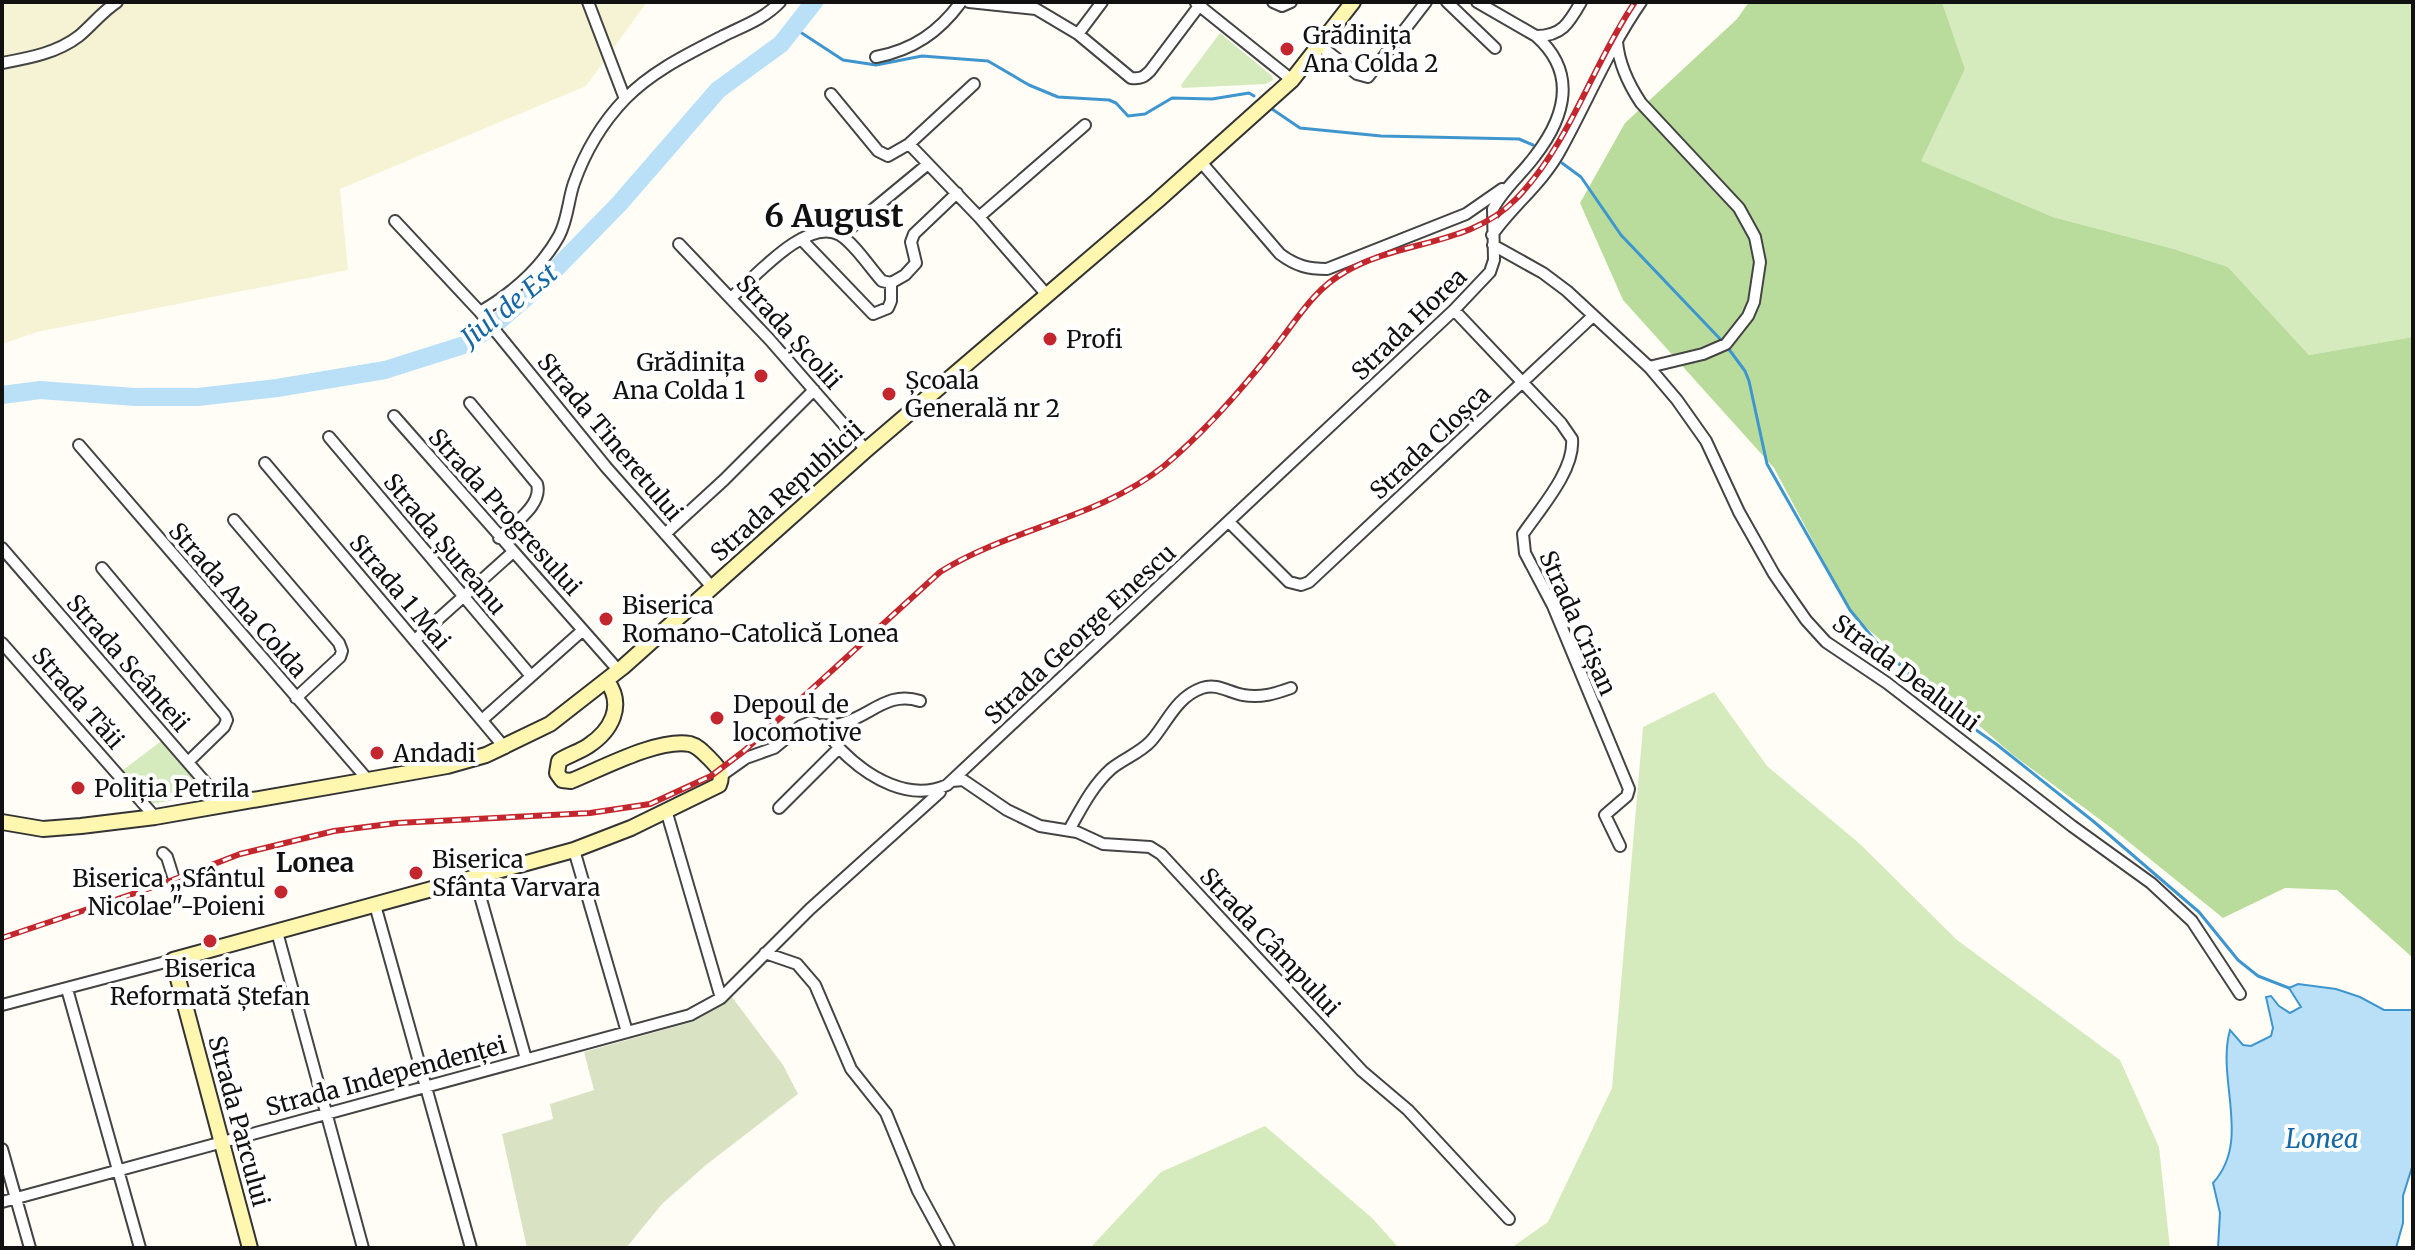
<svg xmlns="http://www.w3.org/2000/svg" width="2415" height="1250" font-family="Merriweather,serif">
<rect width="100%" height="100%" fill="#fffdf5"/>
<path fill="#f6f3d4" d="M2 2H647L586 86 340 189 348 270 37 332 2 344Z"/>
<path fill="#d5ebbd" d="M1942 2H2413V337L2309 355 2228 267 2174 249 2053 217 1920 161 1965 69Z
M1220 33 1272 76 1273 80 1266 84 1182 88 1181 85Z
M1714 692 1767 766 1860 844 1957 940 2120 1060 2159 1147 2170 1248H1511L1548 1222 1612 1088 1643 727Z
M164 739 211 794 151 804 123 770Z
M1265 1126 1372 1218 1399 1248H1090L1161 1172Z"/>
<path fill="#b9dc9c" d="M1749 2H1942L1965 69 1921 161 2053 217 2174 249 2228 267 2309 355 2413 337V958L2337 890 2285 888 2223 918 2114 830 2013 755 1853 616 1774 468 1623 300 1580 203 1625 123 1737 19Z"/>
<path fill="#d9e3c4" d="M732 997 783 1065 798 1094 706 1165 662 1204 626 1248H527L502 1134 553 1119 550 1104 594 1090 584 1052 692 1022Z"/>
<path fill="#b9e0f7" stroke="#3f96cf" stroke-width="2" d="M2298 984 2336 989 2360 997 2384 1010H2413V1164L2403 1196V1223L2396 1248H2218L2220 1213 2213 1183C2252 1140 2216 1080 2230 1030L2243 1045 2251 1046 2271 1036 2273 1028 2266 997 2271 996 2279 1006 2290 1013 2301 1007 2289 988Z"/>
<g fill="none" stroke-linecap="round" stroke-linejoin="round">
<path stroke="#3f96cf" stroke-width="3" d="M794 28 843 60 876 65 922 56 988 61 1029 85 1058 97 1109 100 1116 103 1128 116 1145 114 1172 98 1212 99 1249 93 1254 96
M1272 109 1300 128 1381 136 1519 139 1533 145
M1562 163 1581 177 1621 235 1723 342
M1728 348 1745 371 1749 381 1767 464 1850 610 1882 649 1905 669 1925 694 1996 744 2093 821 2199 912 2238 960 2258 976 2289 988"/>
<path stroke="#b9e0f7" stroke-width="18" d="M2 395 40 390 135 397H198L277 388 385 370 464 345 492 327 536 289 619 204 718 90 781 44 814 2"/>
<defs>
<path id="street" d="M588 2 625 99
M969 2 1036 9 1078 34 1131 78C1141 79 1144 77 1150 71L1202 2
M1273 2 1282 6 1291 2
M1447 2 1495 48
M1477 2 1536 36C1562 36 1569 23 1581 2
M1196 3 1292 80
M1078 34 1102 2
M1617 42C1619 64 1629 85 1641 103L1739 208 1755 237 1760 262 1754 302 1748 316 1726 344 1703 354 1649 367
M1319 45 1357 74 1368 77 1426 2
M876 57C913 50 939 32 961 2
M2 63C29 58 57 53 79 36 92 25 103 11 117 2
M831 94 878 151 888 156 909 144 974 84
M909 144 979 217 1047 295
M1201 162 1280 254C1296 266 1308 269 1327 269L1466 214 1502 189
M979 217 1085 125
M395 221 480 312 606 467 712 587
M842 235 928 164
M1492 235C1513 205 1543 183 1561 149 1588 100 1609 48 1641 2
M801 239 873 314 888 308 891 301V283
M679 244 770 340 866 450
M1493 245 1543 273 1567 291 1649 367 1677 400 1706 441 1739 512 1774 574 1806 620 1826 642 1887 683 2072 826 2151 883 2192 921 2240 994
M731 298C754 278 807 216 840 235 853 242 871 269 882 281L891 283 905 275 916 263 911 242 914 234 957 193
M1454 310 1561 423 1572 439C1575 470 1540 509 1523 534L1525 553 1553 606 1629 789 1627 796 1605 815 1620 846
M480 312C511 294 541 268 559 236 568 219 568 200 574 183 585 152 602 123 625 99 652 71 688 54 723 36 743 26 764 19 780 2
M470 403 537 484C543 505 513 524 499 538
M394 416 619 671
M329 437 531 676
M79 445 368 780
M265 463 505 748
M234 520 339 643 342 651 340 657 296 698
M1229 522 1289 582 1301 585 1309 582 1593 316
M665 534 724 480 814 390
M2 548 224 804
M102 568 225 715 227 720 224 727 188 762
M415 640 513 552
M2 643 155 817
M482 720 583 630
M820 725C827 725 834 726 840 724 870 717 887 690 920 701
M722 775 746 758 774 748 801 726 811 722C826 726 832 741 842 751 869 778 910 802 947 785L1454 310 1490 272 1494 260 1493 209C1503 189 1522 174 1535 156 1566 116 1577 72 1536 36
M952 781 963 780 1007 810 1040 826 1077 832 1103 844 1150 847 1161 854 1362 1071 1408 1110 1509 1219
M779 808 839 748
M666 810 721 998
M1069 830C1081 809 1092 786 1111 769 1123 759 1140 753 1151 741 1167 723 1176 697 1202 688 1217 683 1228 692 1243 695 1261 698 1274 694 1291 688
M574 850 627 1032
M163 853 167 857 173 876
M475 878 526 1059
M375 905 471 1248
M277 932 363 1248
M765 953 797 964 815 985 851 1069 886 1113 918 1191 949 1248
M67 989 140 1248
M2 1005 173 960
M2 1149 30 1248
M2 1202 690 1015 721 998 810 909 940 792"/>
<path id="secondary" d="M2 822 43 829 81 826 155 817 368 780 447 766 486 755 550 724 623 667 866 450 1157 201 1292 80 1353 2
M250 1248 173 960 574 850 631 828 719 785C724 773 718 767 710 759 704 753 698 746 690 744 658 738 601 769 571 781L562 780 557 773 559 761C568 755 579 752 588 746 611 731 625 706 607 681"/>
</defs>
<use href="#street" stroke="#444" stroke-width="14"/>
<use href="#secondary" stroke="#333" stroke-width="18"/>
<use href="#street" stroke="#fff" stroke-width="10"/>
<use href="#secondary" stroke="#fff6b0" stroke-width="14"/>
<defs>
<path id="rail" d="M2 938 162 884 240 854 334 831 397 823 590 813 650 804 711 776 744 751 940 572C1010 528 1098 519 1164 466 1207 430 1245 386 1279 342 1299 316 1316 288 1345 272 1399 240 1471 246 1516 199 1570 144 1592 65 1635 2"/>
</defs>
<use href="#rail" stroke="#c4262e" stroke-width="6"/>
<use href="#rail" stroke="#fff" stroke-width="3" stroke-dasharray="9" stroke-linecap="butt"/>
</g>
<g fill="#c4262e" stroke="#fff" stroke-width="3">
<circle cx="1287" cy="49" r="8"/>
<circle cx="1050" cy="339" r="8"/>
<circle cx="761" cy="376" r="8"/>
<circle cx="889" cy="394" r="8"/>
<circle cx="606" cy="619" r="8"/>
<circle cx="717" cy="718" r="8"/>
<circle cx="377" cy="753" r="8"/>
<circle cx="78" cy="788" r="8"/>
<circle cx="416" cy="873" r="8"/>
<circle cx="281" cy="892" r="8"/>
<circle cx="210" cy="941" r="8"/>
</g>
<g text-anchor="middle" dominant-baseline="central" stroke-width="8" stroke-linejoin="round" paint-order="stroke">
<g font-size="24" fill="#111" stroke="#fff" text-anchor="start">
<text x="1303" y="35">Grădinița<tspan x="1303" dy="28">Ana Colda 2</tspan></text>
<text x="1066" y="339">Profi</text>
<text x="745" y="362" text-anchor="end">Grădinița<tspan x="745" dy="28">Ana Colda 1</tspan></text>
<text x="905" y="380">Școala<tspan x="905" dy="28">Generală nr 2</tspan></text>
<text x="622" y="605">Biserica<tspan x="622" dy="28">Romano-Catolică Lonea</tspan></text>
<text x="733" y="704">Depoul de<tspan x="733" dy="28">locomotive</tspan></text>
<text x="393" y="753">Andadi</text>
<text x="94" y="788">Poliția Petrila</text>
<text x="432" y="859">Biserica<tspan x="432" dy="28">Sfânta Varvara</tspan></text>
<text x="265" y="878" text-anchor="end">Biserica ,,Sfântul<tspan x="265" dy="28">Nicolae"-Poieni</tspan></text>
<text x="210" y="968" text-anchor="middle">Biserica<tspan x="210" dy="28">Reformată Ștefan</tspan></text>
</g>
<g font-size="24" fill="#111" stroke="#fff">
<text transform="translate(1409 324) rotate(-44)">Strada Horea</text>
<text transform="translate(789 332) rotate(48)">Strada Școlii</text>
<text transform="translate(610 437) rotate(50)">Strada Tineretului</text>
<text transform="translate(1430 442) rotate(-43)">Strada Cloșca</text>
<text transform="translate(787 491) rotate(-42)">Strada Republicii</text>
<text transform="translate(505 512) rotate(48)">Strada Progresului</text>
<text transform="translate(445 544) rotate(50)">Strada Șureanu</text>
<text transform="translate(400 592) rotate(50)">Strada 1 Mai</text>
<text transform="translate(238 600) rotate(49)">Strada Ana Colda</text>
<text transform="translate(1578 623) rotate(66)">Strada Crișan</text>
<text transform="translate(1080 634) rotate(-43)">Strada George Enescu</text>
<text transform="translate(128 663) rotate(49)">Strada Scânteii</text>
<text transform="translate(1906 673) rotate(37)">Strada Dealului</text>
<text transform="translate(78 698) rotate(49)">Strada Tăii</text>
<text transform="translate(1270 942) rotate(47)">Strada Câmpului</text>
<text transform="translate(386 1076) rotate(-15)">Strada Independenței</text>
<text transform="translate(239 1121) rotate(75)">Strada Parcului</text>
</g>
<g font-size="26" font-style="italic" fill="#1768a6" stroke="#fff">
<text transform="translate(509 305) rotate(-39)">Jiul de Est</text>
<text x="2322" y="1138">Lonea</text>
</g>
<g font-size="26" font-weight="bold" fill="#111" stroke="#fff">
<text x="315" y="862">Lonea</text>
</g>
<g font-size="32" font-weight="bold" fill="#111" stroke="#fff">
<text x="834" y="216">6 August</text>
</g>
</g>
<rect width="2415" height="1250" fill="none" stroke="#111111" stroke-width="8"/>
</svg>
